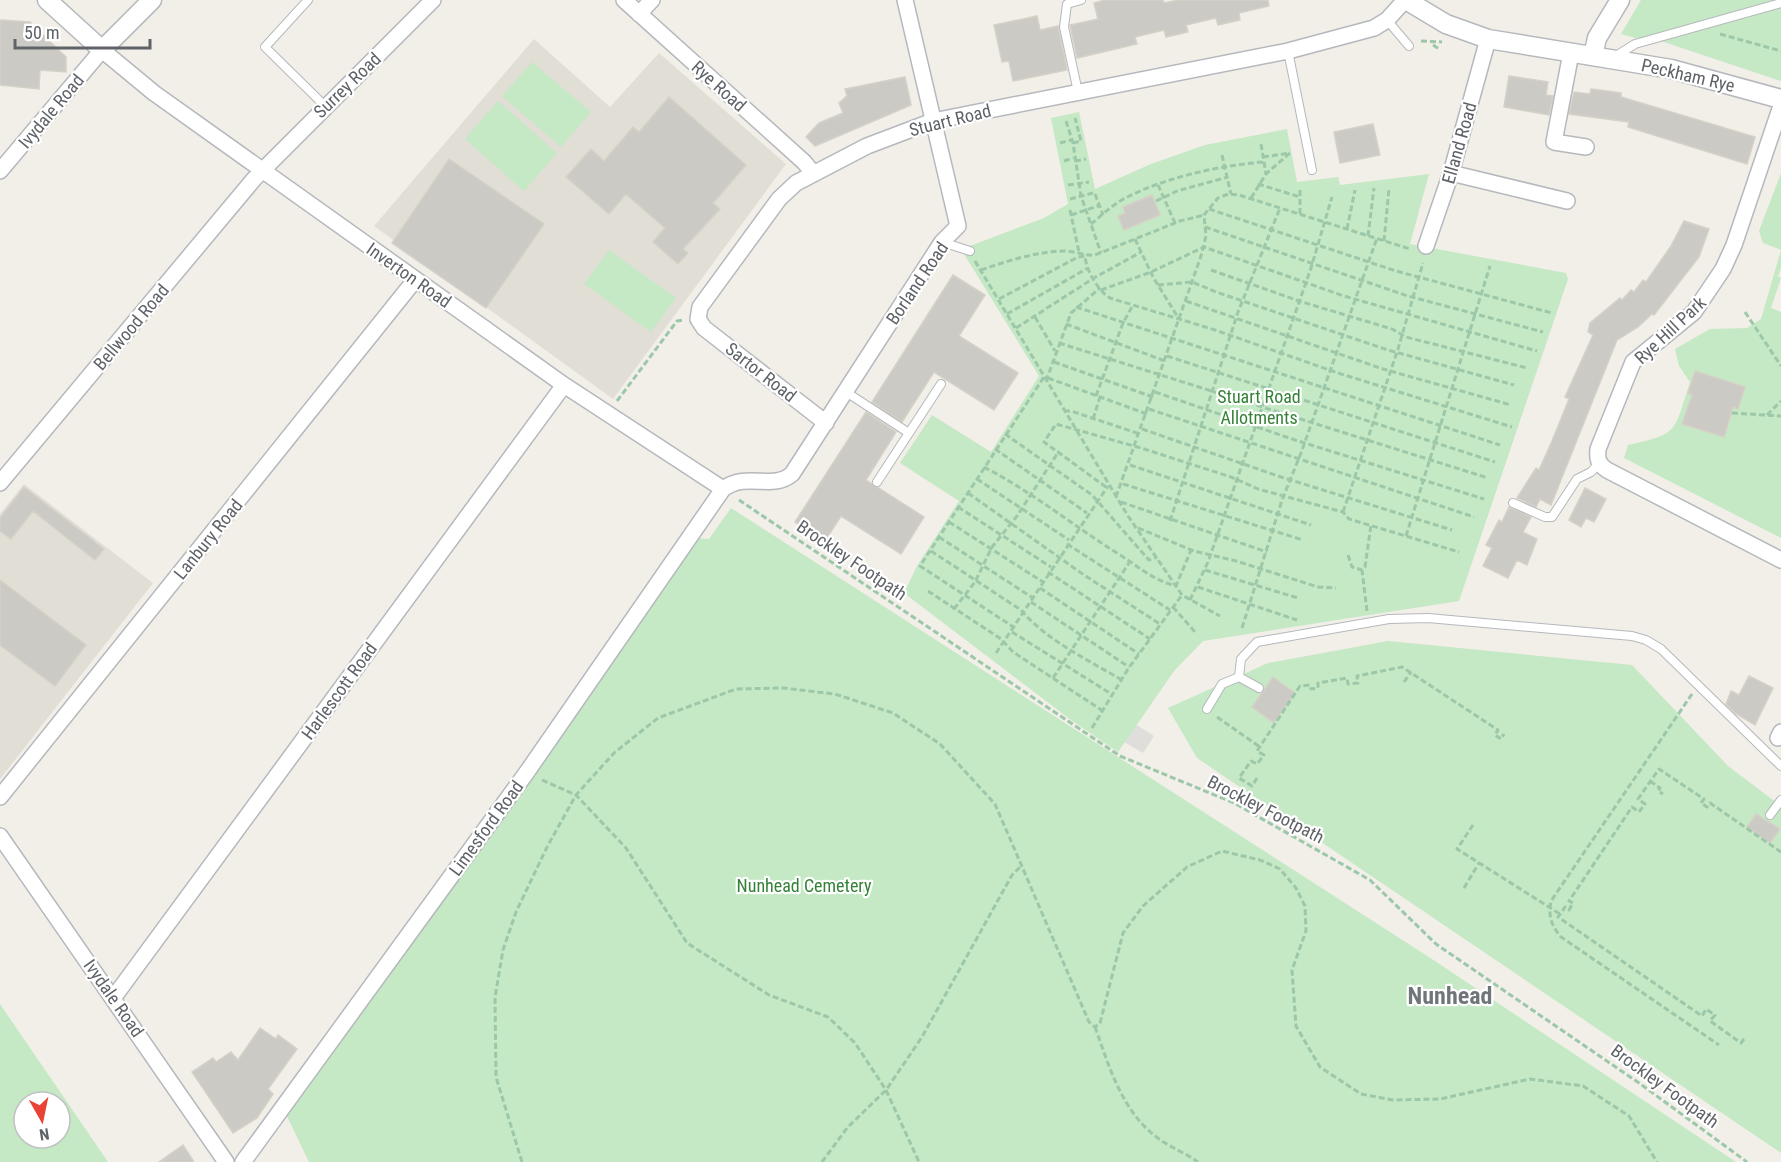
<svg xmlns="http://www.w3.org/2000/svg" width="1781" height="1162" font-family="'Roboto Condensed',sans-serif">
<rect width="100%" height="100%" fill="#f1efe8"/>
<path fill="#e0deda" d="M1135 724 1154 736 1143 753 1124 742Z"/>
<path fill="#e1ded6" d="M534 39 610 107 659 53 786 164 613 399 374 226Z
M24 484 153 583 0 779V514Z"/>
<path fill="#c5e8c5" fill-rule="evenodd" d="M1641 0H1781V81L1661 41 1639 39 1621 34Z
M532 62 591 112 561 147 502 96Z
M498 101 557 153 524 191 465 139Z
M1079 112 1095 189 1151 164 1205 145 1287 129 1297 182 1338 177 1340 185 1429 174 1410 244 1566 273 1568 279 1459 601 1203 641 1174 671 1118 752 1071 720 904 593 917 566 959 501 900 463 932 415 991 452 1039 376 964 254 970 246 1044 218 1068 204 1051 118Z
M1781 173V268L1778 276 1781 278 1771 308 1781 312V538L1624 458 1628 445C1680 434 1674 431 1690 382L1679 366 1675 349 1710 329 1747 328 1761 319 1781 250 1763 243 1759 231ZM1695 371 1745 387 1738 408 1733 407 1723 437 1683 424 1692 395 1688 393Z
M609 250 676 298 651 332 584 284Z
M731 508 1435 961 1736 1162H309L283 1108 502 797 530 780 532 758 690 538 709 539Z
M1388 641 1632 665 1728 766 1781 806V1153L1197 758 1168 708 1268 663Z
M0 1004 108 1162H0ZM24 1102H60V1138H24Z"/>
<path fill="#cccac5" stroke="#d6d1c6" stroke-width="1.5" d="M1105 0H1163L1164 3 1179 0H1268L1269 6 1239 13 1240 20 1218 25 1216 18 1186 25 1188 32 1166 37 1164 30 1135 37 1137 44 1077 58 1070 25 1098 19 1094 3Z
M1037 16 1040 30 1058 26 1067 70 1013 81 1009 61 1002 62 994 25Z
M0 20 30 22 66 57V72L40 70 39 89 0 85Z
M1509 76 1548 82 1546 95 1553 96 1549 115 1504 107Z
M905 77 911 105 815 146 806 137 819 123 843 113 839 103 847 96 845 89Z
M1591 89 1621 93V97L1755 137 1747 164 1628 127 1629 122 1569 114 1574 92 1590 94Z
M669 97 746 165 713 203 720 209 683 249 688 253 678 264 653 242 665 228 626 194 609 214 566 177 591 149 604 161 633 127 639 132Z
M1373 124 1380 155 1340 163 1334 132Z
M449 159 544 224 486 308 392 243Z
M1152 195 1160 215 1124 230 1118 216 1125 213 1123 207Z
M1684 221 1709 229 1699 257 1654 315 1652 314 1638 327 1617 340 1551 505 1540 499 1536 507 1517 498 1536 468 1539 470 1552 441 1569 399 1565 397 1593 335 1588 332 1590 323 1620 298 1622 300 1631 290 1634 292 1643 280 1646 282 1671 246Z
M953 275 985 295 959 336 1018 373 994 410 934 372 902 422 872 402Z
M1695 371 1745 387 1738 409 1733 407 1724 437 1682 424 1692 395 1688 393Z
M866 412 896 432 866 480 924 517 901 554 841 516 825 541 795 522Z
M24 487 104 549 95 560 33 511 11 539 0 531V518Z
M1585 488 1606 499 1594 522 1586 518 1581 527 1569 520Z
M1509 507 1531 517 1523 532 1537 539 1527 565 1517 560 1508 578 1483 566 1492 548 1486 545 1499 520 1502 522Z
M0 580 86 645 55 686 0 645Z
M1749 676 1773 688 1755 725 1735 713 1726 704 1731 691 1739 695Z
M1273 677 1295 693 1274 723 1252 707Z
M1756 814 1780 829 1770 843 1747 827Z
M260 1028 276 1039 278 1035 297 1049 268 1089 273 1094 257 1118 233 1133 192 1072 213 1058 216 1062 231 1052 238 1060Z
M183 1145 194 1162H159Z"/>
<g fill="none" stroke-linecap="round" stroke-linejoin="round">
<defs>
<path id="service" d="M308 0 265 47 325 106
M1387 20 1409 46
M1288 51 1312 170
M1616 56 1635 44 1781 3
M1078 92 1064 27 1067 4 1081 0
M942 242 970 251
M846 392 909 433
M877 482 941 384
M1513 503 1545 517H1552L1577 479 1591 472 1599 463
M1239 677 1241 659 1257 642 1389 619 1428 618 1632 636 1646 640 1661 649 1781 766
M1207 709 1222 684 1239 677 1259 688
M1770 815 1781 800"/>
<path id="minor" d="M624 0 804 162 813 173
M639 14 652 0
M1571 53 1554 142 1586 147
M1781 106 1734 245 1723 269 1694 312 1633 362 1598 449C1597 459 1598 464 1607 470L1781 560
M0 171 102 50 154 93 564 385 723 489
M1451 173 1567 201
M1426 246 1451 173 1488 39
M826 423 704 328 698 319 700 307 779 199 796 183 867 146 933 121 1288 51 1374 28 1387 20 1405 0
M0 483 254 179 433 0
M1778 738 1781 732
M0 797 415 280
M0 836 226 1162
M114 997 564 385
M243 1162 527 772 723 489C748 471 772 491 792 474L942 242 958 226 905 0"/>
<path id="tertiary" d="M47 0 102 50 152 0
M1406 0 1446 24 1488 39 1671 69 1781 99
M1593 56 1597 38 1620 0"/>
</defs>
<use href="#service" stroke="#b5b8bc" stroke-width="10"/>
<use href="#minor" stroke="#b5b8bc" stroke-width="18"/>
<use href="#tertiary" stroke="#b5b8bc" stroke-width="21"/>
<path stroke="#9cc7a9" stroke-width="3" stroke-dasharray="6 3" stroke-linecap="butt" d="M1720 34 1781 51
M1421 41 1442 42
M1433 45 1439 49
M1066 121 1073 143 1081 196 1101 253
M1060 143 1071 140
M1073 143 1081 141 1075 118
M1261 144 1266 174
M1222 155 1231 194
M1263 157 1290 153
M1064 161 1073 158
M1075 161 1086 159
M1258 184 1300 197
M1068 185 1089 182
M1158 185 1175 223
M1300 190V215
M1095 194 1103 215
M1251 198 1266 174 1291 152
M1070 199 1093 193
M1156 201 1177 191 1228 177
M1209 209 1396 271 1552 313
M1070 210 1079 252
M1071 215 1098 206
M1091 224C1100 217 1110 207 1120 201 1161 178 1217 166 1263 162
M1205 227 1408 296 1543 332
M1347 229 1355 190
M1368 236 1374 188
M1135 239 1153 277 1179 319
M1384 241 1389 189
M975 261 1128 516 1182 595 1220 616
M981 270C1007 261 1035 252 1063 251 1075 251 1084 256 1095 255L1180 221 1204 215
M1211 270 1299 301 1392 329 1406 337 1527 368
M1158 285 1192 282 1216 292 1388 350 1514 385
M1101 290 1151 272 1204 247 1344 296 1537 351
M999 299 1078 257 1085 256C1086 270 1098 291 1110 298L1215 330 1338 373 1512 427
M1186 301 1383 369 1511 405
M1076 307 1500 445
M1745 312 1781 366
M1007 314 1088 268
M1035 317 1055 351
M1066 324 1165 361
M1016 328 1094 278 1141 252
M1059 343 1488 478
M1167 356 1495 462
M1054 362 1153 397
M1048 378 1147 414
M1046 381 1071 313 1100 288
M1155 392 1295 440 1484 499
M1096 396 1123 323 1133 305
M617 401 677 321 684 320
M1149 409 1474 517
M1064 411H1071L1140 434
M1732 413 1781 416
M1767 415 1781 401
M1093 419 1100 397
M1142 429 1281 477 1452 530
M1005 434 1092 495 1149 560 1157 557
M995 449 1087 513
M1130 465 1311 525
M984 467C1032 492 1074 526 1120 555 1139 567 1153 580 1176 586L1191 550
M977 479 1069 540
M1123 484 1303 540
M1106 487 1044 442 1056 424 1141 448 1231 477 1258 489 1343 512 1349 519 1459 552
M968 493 1084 575 1160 624
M1116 497 1201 256 1206 236 1204 215 1218 198 1228 194 1239 195 1410 249
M739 500 1120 756 1234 803 1370 880 1436 944 1639 1083 1747 1162
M1121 502 1267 552
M958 507 1051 567
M1343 512 1398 349 1423 263
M1170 521 1238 312 1280 208
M949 522 1043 582
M1138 528 1194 551 1236 561 1318 587 1336 588
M1406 536 1490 266
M939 537 1033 598
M1067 544 1170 610
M931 551 1021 610C1046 640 1088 660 1122 680
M1348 555 1352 567 1362 570
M1205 570 1298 598
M1048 572 1150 639
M1198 587 1297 620
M1040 588 1139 654
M928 591 1001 639 1013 652 1103 711
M1190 600 1208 562 1311 268 1332 197
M1031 602 1129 667
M1173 607 1195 632
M954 609 975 582 992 547 1017 516 1059 451
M1367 611 1362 570 1365 567 1371 525
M1015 628 920 566 1044 377
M1242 628 1282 500 1301 453 1377 238
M1012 632 1113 695
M996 653 1108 486
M1053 678 1129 563
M1404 682 1411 672
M1692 694 1551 901C1548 916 1551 925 1561 937L1719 1045
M1217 717 1260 747
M1092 728 1128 669 1182 595
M1257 778 1252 786 1239 778 1251 761 1257 764 1264 755 1257 751 1300 686 1310 685 1311 689 1318 688V683L1347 678 1348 684 1358 683 1357 676 1402 667 1498 730 1495 735 1501 739 1504 734
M542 780 576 795 626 848 687 943 769 995 828 1017 855 1043 886 1090 919 1162
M1650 781 1660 788 1658 791 1663 794
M1473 825 1457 849 1560 914
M1464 888 1479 863
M1095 1027C1110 1069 1123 1115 1162 1141 1174 1149 1187 1154 1198 1162
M1744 1039 1741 1043 1710 1021 1715 1015 1706 1009 1702 1016 1558 917 1565 907 1569 910 1573 903 1569 901 1632 807 1639 812 1645 804 1638 799 1659 769 1704 799 1701 803 1707 807 1710 803 1781 852
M522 1162 496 1077 495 997 503 950 516 912 547 847 576 795 614 753 658 718 736 689 783 688 835 694 893 713 940 744 995 804 1089 1022 1095 1027 1100 1023 1123 933 1143 906 1187 867 1222 851 1260 860 1280 869 1296 888 1305 906 1306 931 1292 970 1296 1026 1320 1067 1361 1094 1393 1100 1440 1099 1530 1079 1583 1086 1629 1116 1657 1162
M822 1162 847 1128 886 1090 922 1037 1012 875 1022 865"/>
<use href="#service" stroke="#fff" stroke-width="8"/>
<use href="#minor" stroke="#fff" stroke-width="15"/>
<use href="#tertiary" stroke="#fff" stroke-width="18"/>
</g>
<g text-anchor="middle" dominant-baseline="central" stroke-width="4.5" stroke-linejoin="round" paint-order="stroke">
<g font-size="18" fill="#5f6368" stroke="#fff">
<text transform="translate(1688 75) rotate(13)">Peckham Rye</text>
<text transform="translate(347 85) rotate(-44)">Surrey Road</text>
<text transform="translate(719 86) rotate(42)">Rye Road</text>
<text transform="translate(51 111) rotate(-50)">Ivydale Road</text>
<text transform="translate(950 120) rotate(-14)">Stuart Road</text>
<text transform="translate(1459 143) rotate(-74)">Elland Road</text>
<text transform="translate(409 275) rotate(35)">Inverton Road</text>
<text transform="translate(917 283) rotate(-56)">Borland Road</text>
<text transform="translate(131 327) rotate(-50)">Bellwood Road</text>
<text transform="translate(1670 330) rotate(-43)">Rye Hill Park</text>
<text transform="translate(761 372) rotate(38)">Sartor Road</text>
<text transform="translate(208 539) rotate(-51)">Lanbury Road</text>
<text transform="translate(852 560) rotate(34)">Brockley Footpath</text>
<text transform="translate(339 691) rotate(-54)">Harlescott Road</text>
<text transform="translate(1266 809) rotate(27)">Brockley Footpath</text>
<text transform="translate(486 828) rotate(-54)">Limesford Road</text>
<text transform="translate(114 998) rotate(55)">Ivydale Road</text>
<text transform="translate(1665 1086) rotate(36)">Brockley Footpath</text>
</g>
<g font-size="18" fill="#348238" stroke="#fff">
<text x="1259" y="396">Stuart Road<tspan x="1259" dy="21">Allotments</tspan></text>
<text x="804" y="885">Nunhead Cemetery</text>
</g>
<g font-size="24" font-weight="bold" fill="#70757a" stroke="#fff">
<text x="1450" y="996">Nunhead</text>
</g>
</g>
<g transform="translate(42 1120) rotate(171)"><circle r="28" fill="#ffffff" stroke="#bfc1c3" stroke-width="1.5"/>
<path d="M0-4.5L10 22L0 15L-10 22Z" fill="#ea4335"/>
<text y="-9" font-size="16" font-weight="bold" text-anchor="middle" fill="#5f6368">N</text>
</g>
<path d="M15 39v9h135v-9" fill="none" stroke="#5f6368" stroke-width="3"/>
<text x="24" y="39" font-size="18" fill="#5f6368" stroke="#ffffff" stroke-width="4.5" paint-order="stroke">50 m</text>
</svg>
